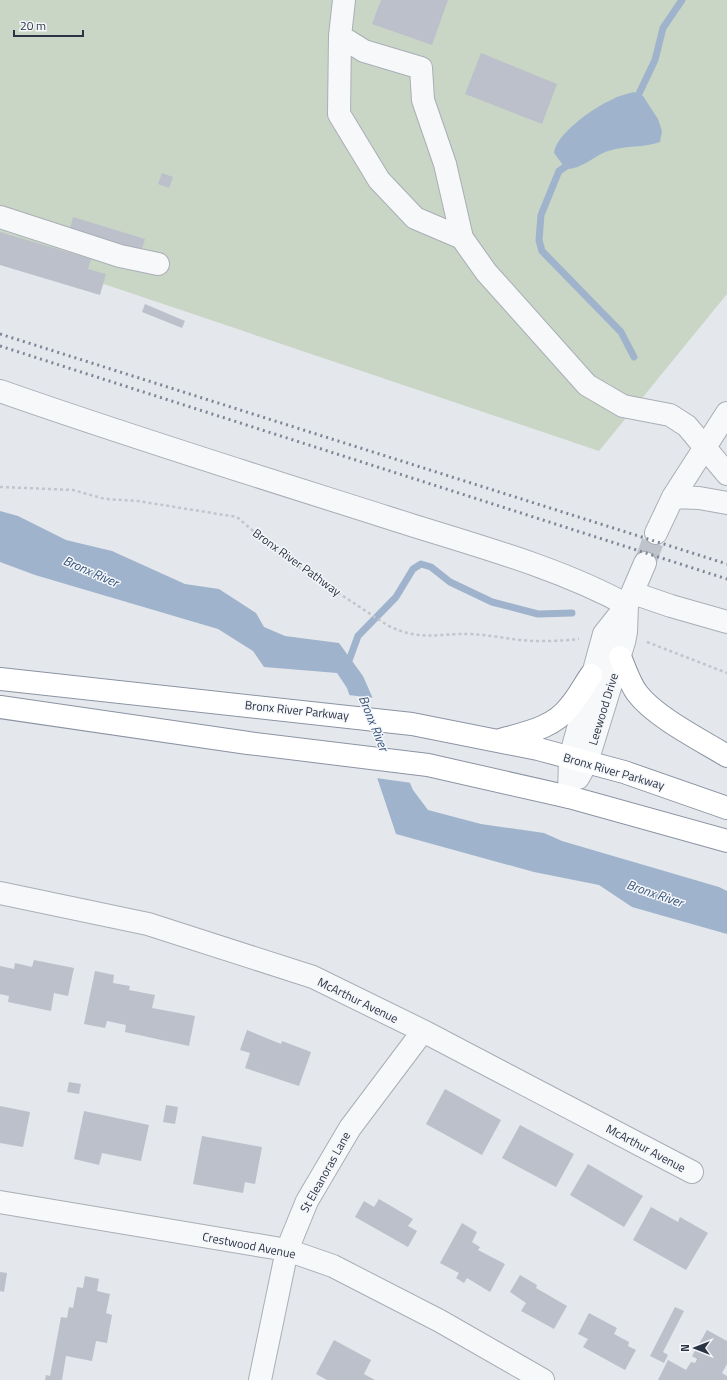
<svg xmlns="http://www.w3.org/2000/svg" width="727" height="1380" font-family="'Titillium Web',sans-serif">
<rect width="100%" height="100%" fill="#e4e7ec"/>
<path fill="#c9d6c5" d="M0 0H727V294L599 451 0 249Z"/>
<path fill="#9fb4cc" d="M634 92 643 96 658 119 662 131 660 142C645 148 625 145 608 151 593 156 583 169 566 169L554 153C556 134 593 108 611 100 618 96 626 94 634 92Z
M0 511 18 516 66 540 112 551 185 584 219 589 256 613 264 627 285 636 339 643 363 676 413 790 428 810 481 824 544 833 562 841 719 887 727 891V934L632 907 599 885 534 872 396 834 347 688 337 673 264 667 253 651 218 629 35 575 0 562Z"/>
<path fill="#e4e7ec" d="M348 695 375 698 412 783 376 778Z"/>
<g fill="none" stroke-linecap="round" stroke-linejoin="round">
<path stroke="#9fb4cc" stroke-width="7" d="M635 102 655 60 663 28 682 0
M571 163 559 171 541 215 539 240 542 251 621 332 634 357
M347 666 358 636 396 597 413 569 421 564 431 567 450 582 492 602 538 614 572 613"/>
</g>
<path fill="#bbc0ca" d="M381 0H448L432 45 372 24Z
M481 53 557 84 542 124 465 94Z
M162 173 173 177 169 188 158 184Z
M73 217 145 239 140 255 69 233Z
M0 232 91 259 88 269 106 274 100 295 0 265Z
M145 304 185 321 182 328 142 312Z
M34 960 74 968 68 996 54 993 51 1011 8 1002 9 996 0 994V966L14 969 15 963 32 967Z
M95 971 114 975 113 983 130 986 129 990 155 995 152 1008 195 1016 189 1046 125 1032 126 1025 107 1021 105 1028 84 1024Z
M247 1030 281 1044 282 1041 311 1052 299 1086 245 1068 250 1053 240 1050Z
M69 1082 81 1084 79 1094 67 1092Z
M445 1089 501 1120 482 1155 426 1124Z
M166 1105 178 1107 175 1124 163 1122Z
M0 1106 30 1112 23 1147 0 1143Z
M84 1111 149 1125 141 1161 102 1153 99 1165 74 1159Z
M520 1125 574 1154 556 1187 502 1158Z
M202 1136 262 1147 255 1184 245 1182 243 1193 193 1184Z
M588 1164 643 1196 624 1227 570 1195Z
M379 1199 413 1219 408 1226 417 1231 408 1247 355 1217 364 1201 374 1207Z
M651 1207 678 1222 680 1217 708 1233 686 1270 633 1240Z
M462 1223 477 1232 472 1242 480 1247 478 1250 505 1264 490 1292 467 1278 464 1283 456 1278 459 1273 440 1263Z
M0 1272 7 1273 4 1292 0 1291Z
M520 1275 537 1285 536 1288 567 1306 554 1329 521 1311 526 1303 510 1292Z
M85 1276 99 1279 97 1291 110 1294 106 1313 112 1315 107 1343 96 1341 92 1361 66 1356 62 1380H45L46 1375 50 1376 61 1317 67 1318 69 1307 73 1308 77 1287 83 1288Z
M675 1307 684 1311 663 1352 668 1355 664 1363 650 1356Z
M589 1313 617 1328 614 1334 629 1342 628 1346 636 1350 625 1370 583 1347 588 1339 578 1334Z
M707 1330 727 1341V1364L722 1373 727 1376V1380H658L668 1360 686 1370 691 1362 695 1363 697 1359 692 1356Z
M334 1340 371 1360 364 1374 375 1380H327L316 1374Z"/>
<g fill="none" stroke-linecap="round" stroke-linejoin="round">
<path stroke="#bfc3cb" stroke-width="22" stroke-dasharray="22 11" stroke-linecap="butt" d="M645 563 656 533"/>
<defs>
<path id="minor" d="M344 0 340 36 339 114 379 180 415 218 462 238
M340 36 364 51 421 68 423 100 445 164 462 238 486 272 587 385 623 406 670 415 687 426 727 474
M0 217 120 256 158 264
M0 391C128 436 257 476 386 517 466 543 554 565 627 605
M673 497 699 498 727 503
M656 533 673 497 727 413
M633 593 671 606 727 622
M578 778 587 762 624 642 626 632 627 605
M569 797 570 758 604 634 627 605 645 563
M0 893 148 924 313 977 423 1031 692 1172
M0 1202 287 1250 333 1266 440 1321 543 1380
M260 1380 287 1250 307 1201 350 1128 423 1031"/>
<path id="highway" d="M620 657C625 668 629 682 637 693 655 717 701 740 727 756
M0 679 412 724 538 749 624 772 727 808
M0 707 248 743 428 765 569 797 727 841
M500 740C525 733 554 728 570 706 578 697 584 685 591 675"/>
</defs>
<use href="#minor" stroke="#a9aeb7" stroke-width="24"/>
<use href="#highway" stroke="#8b94a3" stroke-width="24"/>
<path stroke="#c2c5cb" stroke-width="2.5" stroke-dasharray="3 3" stroke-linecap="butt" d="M0 487 73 490 105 499 138 501 237 517 267 543 296 565 387 625C420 642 437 633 471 634 487 635 504 638 520 640 540 642 560 641 579 639
M647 642 727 673"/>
<use href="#minor" stroke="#f7f8fa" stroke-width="22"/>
<use href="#highway" stroke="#fff" stroke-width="22"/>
<path stroke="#7d8696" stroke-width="3" stroke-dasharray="2 4" stroke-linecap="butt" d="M0 334 727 564
M0 346 727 579"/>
</g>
<g text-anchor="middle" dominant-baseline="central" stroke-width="3" stroke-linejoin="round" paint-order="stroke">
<g font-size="12" fill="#2b3445" stroke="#f4f6f9">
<text transform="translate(297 562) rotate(36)">Bronx River Pathway</text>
<text transform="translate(603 709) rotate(-73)">Leewood Drive</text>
<text transform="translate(297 710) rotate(6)">Bronx River Parkway</text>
<text transform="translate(614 771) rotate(16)">Bronx River Parkway</text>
<text transform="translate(358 1000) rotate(26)">McArthur Avenue</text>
<text transform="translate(646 1148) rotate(28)">McArthur Avenue</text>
<text transform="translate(325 1172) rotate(-61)">St Eleanoras Lane</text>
<text transform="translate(249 1245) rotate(11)">Crestwood Avenue</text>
</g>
<g font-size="13" font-style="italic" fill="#34527a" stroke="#f4f6f9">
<text transform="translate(91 571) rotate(24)">Bronx River</text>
<text transform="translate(374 723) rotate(68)">Bronx River</text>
<text transform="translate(655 893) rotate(19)">Bronx River</text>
</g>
</g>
<g transform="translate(695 1348) rotate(270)" stroke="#f4f6f9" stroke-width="3" paint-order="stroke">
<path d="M0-3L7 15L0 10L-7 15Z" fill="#2b3445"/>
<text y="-6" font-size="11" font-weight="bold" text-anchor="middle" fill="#2b3445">N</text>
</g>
<path d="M14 30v6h69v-6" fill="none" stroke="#2b3445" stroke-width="2"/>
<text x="20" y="30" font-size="12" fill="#2b3445" stroke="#f4f6f9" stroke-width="3" paint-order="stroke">20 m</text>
</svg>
